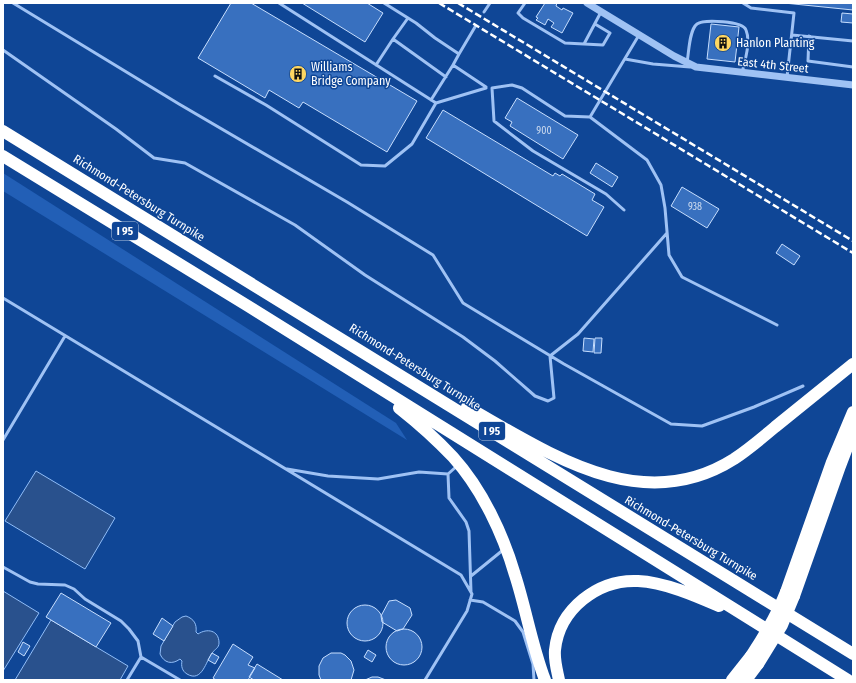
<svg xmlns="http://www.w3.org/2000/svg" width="856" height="683" font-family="'Fira Sans Condensed',sans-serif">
<rect width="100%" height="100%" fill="#0f4696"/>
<path fill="#225fb6" d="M3 173 396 423 407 440 3 191Z"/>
<path fill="#29518d" stroke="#90bdf8" d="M36 471 115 518 85 569 5 521Z
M3 591 39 613 3 671Z
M186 616C194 619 197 624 196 632L198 634C207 628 219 630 219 643 219 648 215 649 212 653 206 661 202 683 187 674 182 671 181 666 182 661L180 659C172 665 164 663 160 654L161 646 175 622 182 617Z
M51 620 128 666 120 680H15Z"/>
<path fill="#3870bf" stroke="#c7defe" d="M231 3H251L417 101 387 152 303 102 299 108 269 90 265 98 198 58Z
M302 3H367L383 13 365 42Z
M545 3H557L556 6 562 10 563 8 573 13 562 33 551 27 554 23 548 19 545 25 536 20 538 18 536 17Z
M784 3H853V10Z
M842 13 853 14V23L841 22Z
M711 24 739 27 735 62 707 59Z
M517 98 578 135 563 159 510 126 512 122 505 118Z
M443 110 553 176 555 173 560 176 562 174 595 194 592 200 604 207 587 236 426 138Z
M596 163 618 177 612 187 590 173Z
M682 187 719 209 707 228 671 206Z
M782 244 800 256 794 265 776 253Z
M584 338 594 339 593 352 583 351Z
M595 338H602L601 353H594Z
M61 593 111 623 96 647 46 617Z
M396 600 410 608 412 615 403 629 397 631 382 622 381 616 389 601Z
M347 623a18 18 0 1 1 36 0a18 18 0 1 1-36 0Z
M162 618 173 626 164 641 153 634Z
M386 647a18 18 0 1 1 36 0a18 18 0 1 1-36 0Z
M23 642 30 646 24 656 18 652Z
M233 644 253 657 248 665 255 668 248 680H216L213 678Z
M368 650 376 655 372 662 364 657Z
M212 653 219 657 215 664 208 660Z
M331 653H341L345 655 351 661 354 670 351 680H321L319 675V666L323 658Z
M257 664 283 680H254L249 677Z
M372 677H378L386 680H365Z"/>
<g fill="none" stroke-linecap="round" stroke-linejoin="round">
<path stroke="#9fc2f4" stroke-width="3" d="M13 3 179 104 347 202 433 255 463 303 564 364 671 424 702 426 754 407 803 386
M279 3 436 103
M384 3 416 23 435 38 459 54 453 65 486 87
M525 3 518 13 523 18 565 43 584 44 601 12
M743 3 751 8 794 13 787 77
M484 12 490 3
M792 35 853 41
M809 36 808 61 853 67
M393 39 408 18
M584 44 603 45 610 33 595 24
M3 50 116 129 154 158 185 163 295 225 365 275 463 337 495 361 535 396 548 401 554 398 550 356 578 334 667 233
M459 54 475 27
M625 59 653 64 690 67
M687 62C689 53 689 30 697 24 704 19 743 21 746 30 751 42 745 60 742 73
M376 65 393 39 446 77
M215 76 266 105 361 165 385 166 412 144 436 103 486 88
M431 100 453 65
M590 117 639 35
M624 210 606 194 533 151 494 121 492 88 512 85 522 88 565 116 590 117 647 160 661 185 665 208 669 255 682 277 777 325
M3 298 461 575 472 594 467 611 425 680
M3 440 65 336
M457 466 448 474 449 498 466 522 469 531 471 592
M287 469 328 476 378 479 419 472 448 474
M3 567 30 582 38 584 65 585 74 589 85 599 121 621 129 629 138 641 141 657
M471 576 503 550
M470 600 483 602 515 621 523 632 533 664 534 680
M127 680 141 657 180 680"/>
<path stroke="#9fc2f4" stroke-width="7" d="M587 3 674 56 696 67 853 85"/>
<path stroke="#fff" stroke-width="12" d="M3 131 853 654
M3 156 248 306 848 680
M467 407C549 453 641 518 734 459 749 449 762 438 775 427 801 406 827 385 853 364
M399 408C418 423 436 439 453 457 482 489 503 534 515 575 526 609 532 646 545 680
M786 592 832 462 853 412
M794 596 840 466 853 432
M559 680C557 670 554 660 555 650 559 609 598 579 638 581 664 582 696 596 719 606
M732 680 751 656
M746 680 758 664"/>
<path stroke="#fff" stroke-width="2.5" stroke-dasharray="7 3" stroke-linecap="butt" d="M439 3 853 253
M458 3 853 241"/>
<path stroke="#fff" stroke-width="12" d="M751 656C765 635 777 615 786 592
M758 664 782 625 794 596"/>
</g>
<defs>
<symbol id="building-disc" viewBox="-11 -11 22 22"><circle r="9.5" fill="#ffd762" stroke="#0f4696"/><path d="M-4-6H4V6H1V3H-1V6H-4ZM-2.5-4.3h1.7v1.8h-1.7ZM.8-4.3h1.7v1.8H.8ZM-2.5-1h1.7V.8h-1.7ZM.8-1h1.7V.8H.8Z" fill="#111"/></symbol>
</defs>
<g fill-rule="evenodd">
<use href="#building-disc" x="713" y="33" width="20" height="20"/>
<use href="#building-disc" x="288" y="64" width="20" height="20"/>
</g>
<g text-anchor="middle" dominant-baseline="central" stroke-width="3" stroke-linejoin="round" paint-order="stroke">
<g font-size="10" fill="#cddbef">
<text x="544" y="131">900</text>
<text x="695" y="207">938</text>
</g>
<g fill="#0f4696" stroke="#b7c8e0" stroke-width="1">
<rect x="112" y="222" width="26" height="18" rx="3"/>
<rect x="479" y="422" width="26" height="18" rx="3"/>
</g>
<g font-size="11" font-weight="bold" fill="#fff">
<text x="125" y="231">I 95</text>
<text x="492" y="431">I 95</text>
</g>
<g font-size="12" fill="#fff" stroke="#0f4696" text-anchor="start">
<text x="736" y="43">Hanlon Planting</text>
<text x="311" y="67">Williams<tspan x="311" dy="14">Bridge Company</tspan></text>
</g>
<g font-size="12" fill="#fff" stroke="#0f4696">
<text transform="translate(773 65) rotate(6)">East 4th Street</text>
<text transform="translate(139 198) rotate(32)">Richmond-Petersburg Turnpike</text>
<text transform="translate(415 367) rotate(32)">Richmond-Petersburg Turnpike</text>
<text transform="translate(691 538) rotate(31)">Richmond-Petersburg Turnpike</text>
</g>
</g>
<rect width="856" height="683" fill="none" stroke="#ffffff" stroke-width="8"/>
</svg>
